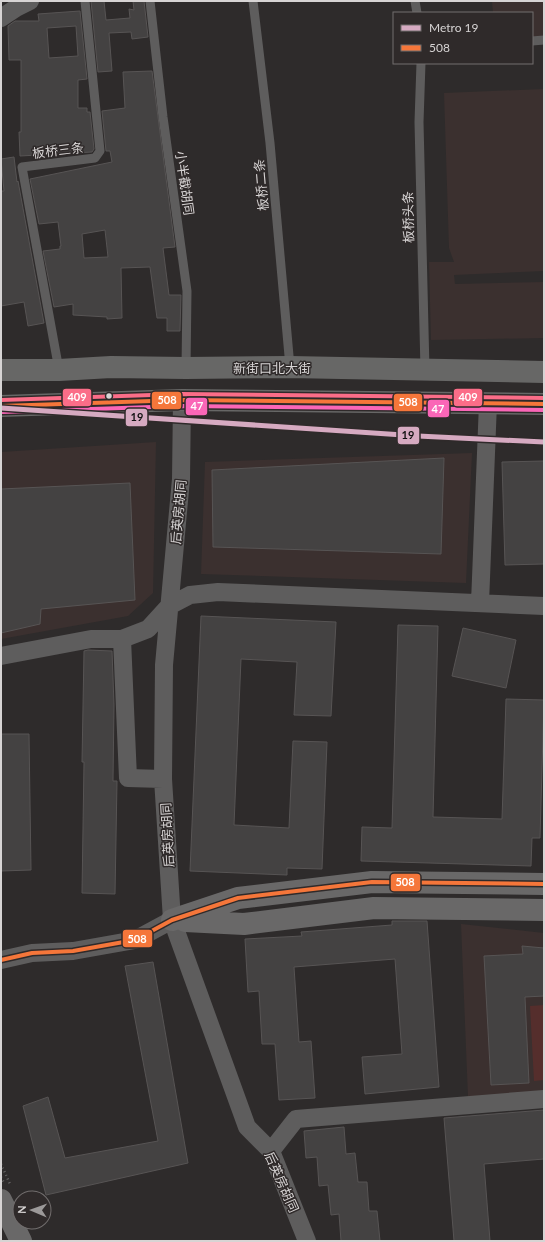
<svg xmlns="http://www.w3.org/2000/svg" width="545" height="1242" font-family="Lato,'Noto Sans SC',sans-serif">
<rect width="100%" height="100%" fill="#2e2b2b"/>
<path fill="#3b302f" d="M492 1H544V40L532 41V13H493Z
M544 89V271L454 275 455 284 544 282V338L431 340 429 262H454L449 248 444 93Z
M156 442 153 593 128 616 1 639V452Z
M472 453 466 583 201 574 205 462Z
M461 924 544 933V1092L468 1097Z"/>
<path fill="#552e2c" d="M544 1005V1080L534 1081 530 1006Z"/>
<path fill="#444242" stroke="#575454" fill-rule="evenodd" d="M91 1H104L106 20 130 18 129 9 134 10 133 1H144L148 37 132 39 131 32 109 33 112 71 98 72Z
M80 11 87 79 78 80V108H87V112H90L94 149 92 152 20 156 19 132H21V60H9L8 26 15 21H39L38 14ZM76 26 78 56 49 58 47 28Z
M152 71 175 247 163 248 169 295H181L180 331H167V318H157L150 267 121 268 122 318 107 319V317L73 315V304L54 307 43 251 60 249V246H61L58 222 39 224 30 179 112 162 110 151H106L102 111 125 108 123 72ZM105 230 108 257 84 258 82 234Z
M14 157 17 182 18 181 44 323 28 326 24 302 1 306V191H4L1 159Z
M444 458 441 554 213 547 212 470Z
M544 461V564L505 565 502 462Z
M130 483 135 600 41 609 40 624 1 633V489Z
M201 616 336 622 331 716 294 715 297 662 241 659 234 825 289 828 293 741 327 742 322 869 287 868V875L190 871Z
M398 625 438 626 433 817 502 819 506 699 544 700 540 838H532L531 866 361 861 362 827 392 828Z
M463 628 516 640 506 688 452 676Z
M88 650 112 651 114 705 113 781H117L115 894 82 893 84 762H82L84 651Z
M1 734H29L31 870 1 871Z
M392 921H427L439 1087 365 1094 362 1057 402 1054 395 959 294 967 299 1042 311 1041 315 1098 279 1100 275 1044H262L259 991 248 992 245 939 302 936 301 932 392 925Z
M522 946 544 948V996L525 997 529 1083 491 1085 484 956 523 954Z
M153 962 188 1163 46 1195 23 1106 48 1097 65 1158 158 1141 125 966Z
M544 1110V1159L484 1164 490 1241H454L444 1118Z
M344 1127 346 1154 355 1153 358 1182H367L369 1211H377L380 1241H341L339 1214 331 1215 328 1185 319 1186 317 1157 306 1158 304 1131Z"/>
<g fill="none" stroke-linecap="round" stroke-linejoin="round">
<path stroke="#676666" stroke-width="2.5" stroke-dasharray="1 3" stroke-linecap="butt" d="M1 1164 10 1184
M1 1177 4 1183"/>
<path stroke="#5e5d5d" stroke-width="9" d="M150 1 163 117 187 291 186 368
M253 1 270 143 290 367
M415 1 417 13
M532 41 544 40
M421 63 419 122 425 370
M59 370 22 167 95 158 100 151 85 1"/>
<path stroke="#5e5d5d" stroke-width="18" d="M1 18 16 8 30 1
M182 400 181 479 164 665 163 779 172 920 247 1127 271 1151 307 1241
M480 603 488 403
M122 639 128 778 163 779
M1 656 91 639H122L148 629 169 606 190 595 218 592 544 606
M1 960 32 953 73 951 135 940 172 920
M271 1151 296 1119 544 1099"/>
<path stroke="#696868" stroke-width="22" d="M172 920 238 898 372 882 544 884
M185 921 244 924 374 908 544 910
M1 1200 21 1241"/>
<path stroke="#676766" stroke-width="22" d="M1 370H59L111 367 186 368 290 367 544 372
M1 406 182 400 544 404"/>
<defs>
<path id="bus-1" d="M1 406 182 400 544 404
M1 960 32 953 73 951 135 940 172 920 238 898 372 882 544 884"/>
<path id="bus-2" d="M1 412 182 406 544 410"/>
<path id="bus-3" d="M1 400 182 394 544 398"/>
</defs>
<use href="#bus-1" stroke="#2f2a2a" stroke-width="7"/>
<use href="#bus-2" stroke="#2f2a2a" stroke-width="7"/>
<use href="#bus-3" stroke="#2f2a2a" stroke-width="7"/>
<use href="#bus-1" stroke="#f5763a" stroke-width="4"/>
<use href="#bus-2" stroke="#fa66b7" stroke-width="4"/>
<use href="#bus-3" stroke="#fb6d88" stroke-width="4"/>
<defs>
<path id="metro-1" d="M1 408 418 436 544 442"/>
</defs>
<use href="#metro-1" stroke="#2f2a2a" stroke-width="8"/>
<use href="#metro-1" stroke="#d6aac1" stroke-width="5"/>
</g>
<circle fill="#d7d4d4" stroke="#2f2a2a" stroke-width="1.5" cx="109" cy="396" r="3.5"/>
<g text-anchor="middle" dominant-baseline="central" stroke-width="3" stroke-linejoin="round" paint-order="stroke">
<g font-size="13" fill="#d7d4d4" stroke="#2f2a2a">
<text transform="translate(58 150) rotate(-7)">板桥三条</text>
<text transform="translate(185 183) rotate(82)">小半截胡同</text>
<text transform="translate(261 185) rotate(-95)">板桥二条</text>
<text transform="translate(408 217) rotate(-91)">板桥头条</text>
<text x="272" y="368">新街口北大街</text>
<text transform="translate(178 512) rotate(-85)">后英房胡同</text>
<text transform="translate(167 835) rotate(-93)">后英房胡同</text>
<text transform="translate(282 1182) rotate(66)">后英房胡同</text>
</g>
</g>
<g stroke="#2f2a2a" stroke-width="1.5">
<rect x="453" y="388" width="30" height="19" rx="4" fill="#fb6d88"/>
<rect x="62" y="388" width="30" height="19" rx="4" fill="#fb6d88"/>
<rect x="151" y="391" width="31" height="19" rx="4" fill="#f5763a"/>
<rect x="393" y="393" width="30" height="19" rx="4" fill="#f5763a"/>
<rect x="185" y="397" width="23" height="19" rx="4" fill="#fa66b7"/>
<rect x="427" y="399" width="23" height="19" rx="4" fill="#fa66b7"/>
<rect x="125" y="408" width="23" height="19" rx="4" fill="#d6aac1"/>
<rect x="397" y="426" width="23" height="19" rx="4" fill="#d6aac1"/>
<rect x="390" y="873" width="31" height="19" rx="4" fill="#f5763a"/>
<rect x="122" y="929" width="31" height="19" rx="4" fill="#f5763a"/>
</g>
<g font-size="11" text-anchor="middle" font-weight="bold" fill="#fff">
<text x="468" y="401">409</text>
<text x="77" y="401">409</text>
<text x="167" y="404">508</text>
<text x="408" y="406">508</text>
<text x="197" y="410">47</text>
<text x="438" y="413">47</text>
<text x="405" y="886">508</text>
<text x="137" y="943">508</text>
</g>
<g font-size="11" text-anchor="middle" font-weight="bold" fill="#111">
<text x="137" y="421">19</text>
<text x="408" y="439">19</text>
</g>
<rect width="545" height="1242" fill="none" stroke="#d7d4d4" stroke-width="4"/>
<rect x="393" y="12" width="140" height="52" fill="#2f2a2a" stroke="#726e6e"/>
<rect x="401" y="25" width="20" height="6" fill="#d6aac1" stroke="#726e6e"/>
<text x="429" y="32" font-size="12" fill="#d7d4d4">Metro 19</text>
<rect x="401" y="45" width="20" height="6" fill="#f5763a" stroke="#726e6e"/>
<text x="429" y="52" font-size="12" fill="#d7d4d4">508</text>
<g transform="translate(32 1210) rotate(272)"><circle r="19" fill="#2f2a2a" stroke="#726e6e"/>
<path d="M0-3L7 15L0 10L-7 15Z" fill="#9c9999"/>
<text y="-6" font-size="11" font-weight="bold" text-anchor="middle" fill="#d7d4d4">N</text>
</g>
</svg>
